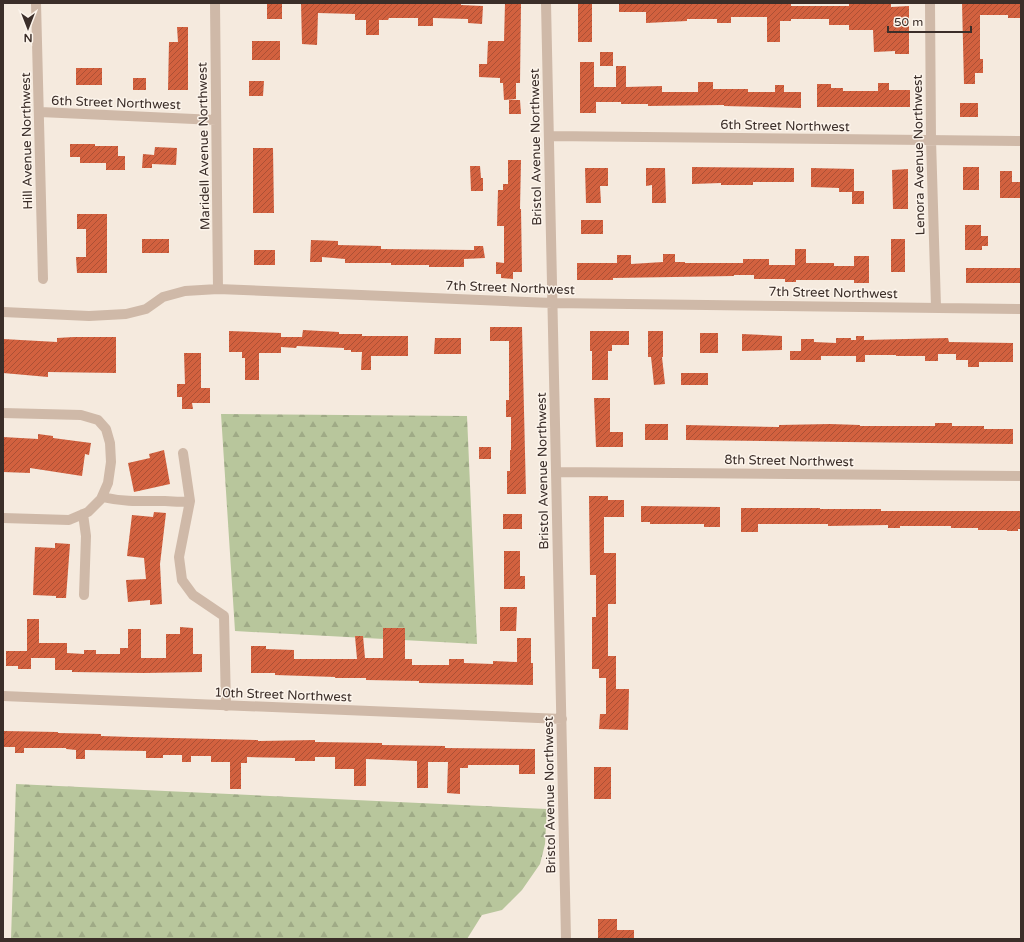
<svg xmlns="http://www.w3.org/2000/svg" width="1024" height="942" font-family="'Varela Round',sans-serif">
<defs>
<pattern id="forest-firs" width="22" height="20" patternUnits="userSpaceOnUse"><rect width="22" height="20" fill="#b8c69c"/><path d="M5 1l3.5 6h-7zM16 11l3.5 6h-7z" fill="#9faa86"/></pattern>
<pattern id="building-hatch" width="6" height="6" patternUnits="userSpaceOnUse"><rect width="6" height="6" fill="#d2613f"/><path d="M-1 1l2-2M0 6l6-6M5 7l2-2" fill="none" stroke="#ac5035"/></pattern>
</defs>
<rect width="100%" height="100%" fill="#f5eade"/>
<path fill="url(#forest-firs)" d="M221 414 467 416 477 644 235 631Z
M16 784 547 809 545 844 540 864 522 890 502 910 482 915 467 939H11Z"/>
<path fill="url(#building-hatch)" d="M267 3H282V19H267Z
M301 3H461V5L483 6 482 24 468 23V19L433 18V26H418V18H389L388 20H379V35H366V20H355V14L318 13 317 45 302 44Z
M505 3 521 4 520 83H516V99L504 100 503 83H500V78L479 77V64H487L488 41H504Z
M578 3H592V42H578Z
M619 3H791V6H849V3H865L891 4V7L909 6V54H895V51L874 52 873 30H849V25H829V19H791V21H780V42H767V17H731V23H717V19H687V21L646 23V12H619Z
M962 3H1021V18H1008V15H980V59H983V73H975V84H964Z
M177 27H188V90H168L169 42H178Z
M252 41H280V60H252Z
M600 52H613V66H600Z
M580 62H594V87H616V66H626V87L662 86V92H698V82H713V89H748V92H775V85H784V92H801V108L724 106V105L648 106V104H621V102H596V113H580Z
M76 68H102V85H76Z
M133 78H146V90H133Z
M249 81H264L263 96H249Z
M878 83H889V90H910V107H817V84H831V88H843V91H878Z
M509 100H520L521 114H509Z
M960 103H978V117H960Z
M70 144H95V146H118V156H125V170H106V163H80V157H70Z
M155 147 177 148 176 165 152 164V168H142L143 154 154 155Z
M253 148H273L274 213H253Z
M508 160H521L520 209H521L522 272H513V279L501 278V274H496V262L504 263V226H497L498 190H503V184H508Z
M470 166H480L481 178H483V191H471Z
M692 167 794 168V182H753V185H721V183L692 184Z
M963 167H979V190H963Z
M585 168H608V186H600L601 203H586Z
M646 168H665L666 203H652V185L646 186Z
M811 168 854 169V191H864V204H852V192H839V188L811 187Z
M908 169V209H893L892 170Z
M1000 171H1012V182H1021V198H1000Z
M77 214H107V273H77L76 257H86V229H77Z
M581 220H603V234H581Z
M965 225H981V236H988V246H982V250H965Z
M142 239H169V253H142Z
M891 239H905V272H891Z
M311 240 338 241V245L381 246V249L474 250V246H483L485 258 464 259V267H429V265H391V263H345V259L322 257V262H310Z
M795 249H806V263H834V266H854V256H869V283H854V280H796V282H785V279H754V275H734V276L613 278V280H577V263H617V255H631V264L663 262V254H675V262H685V263H743V259H769V265H795Z
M254 250H275V265H254Z
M966 268H1021V283H966Z
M490 327H522L526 494H507V471H510V450H511V417H506V400H509V341H490Z
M303 330 339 332V334H362V336H408V356H371V370H361L362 352H351V350H344V348L297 346 296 348 281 347V353H259V380H245V358H242V352H229V331L281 333V337H302Z
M590 331H629V345H612V351H608V380H592V351H590Z
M648 331H663V357H662L665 384 654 385 651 357H648Z
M700 333H718V353H700Z
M742 334 782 336V350L742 351Z
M856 336H864V340L948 338 949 342 1013 343V362H979V367H968V360H956V354H938V361H925V356H896V355H865V362H856V356H821V360H790V351H801V339H814V342L836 343V338H851V340H856Z
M74 337H116V373L48 372V377L3 373V339L57 342V338Z
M435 338H461V354H434Z
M184 353H201V388H210V403H192L193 409H182V397H177V384H185Z
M681 373H708V385H681Z
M594 398H610V432H623V447H596Z
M935 423H952V426H984V429H1013V444L686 440V425L779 427V425L830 424 860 425V426H935Z
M645 424H668V440H645Z
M38 434 53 436V438L91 443 89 455 85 454 82 476 30 468V473L3 472V437L38 439Z
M479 447H491V459H479Z
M164 450 170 484 134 492 128 463 150 458 149 454Z
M589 496H608V500H624V517H604V553H616V604H608V656H616V689H629L628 730 599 729 600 714H606V678H599V669H592V617H596V575H590Z
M641 506 720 507V527H704V524H650V522H641Z
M741 508H820V509H881V511H1021V529H1018V531H1007V530H978V528H951V526H900V528H888V525L828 526V524H758V532H741Z
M154 512 166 513 160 564 162 604 150 605V600L128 602 126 580 146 579 144 558 127 556 132 515 153 517Z
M503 514H522V529H503Z
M55 543 70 544 66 598H56V596L33 595 35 547 55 548Z
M504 551H520V576H525V589H504Z
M500 607H517L516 631H500Z
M27 619H39V643H67V653L84 654V650H96V654H120V648H128V629H141V658H166V634H180V627L193 628V654H202V672L144 673 72 672V670H55V658H31V669H18V666H6V651H27Z
M383 628H405V659H412V665H449V659H464V663L493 664V661L517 662V638H531V663H533V685L419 683V681L366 680V678H335V677L275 675V673H251V646H266V649L294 650V659H357L355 636H363L365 658H383Z
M4 731 58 732V733L101 734V736L131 737 258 740V741L315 740V742L382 743V745L445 746V748L535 749V774H519V765H468V768H460V794L447 793 448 762H428V788H417V761L366 759V786H354V769H335V757H315V761H295V758L247 757V763H241V789H230V762H211V756H191V762H182V755H163V758H146V751L85 750V759H76V750L66 749V748H24V753H15V747H4Z
M594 767H611V799H594Z
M598 919H617V930H634V939H598Z"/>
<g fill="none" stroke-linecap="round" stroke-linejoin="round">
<path stroke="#cfb9a8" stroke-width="10" d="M36 3 43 279
M215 3 218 289
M546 3 566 939
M930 3 931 140 936 307
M40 112 216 120
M549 136 1021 141
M3 312 89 316 126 314 146 309 163 297 185 291 218 289 552 303 1021 309
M3 413 81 415 98 420 106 429 110 443 111 462 108 483 101 499 88 512 69 520 3 518
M183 453 190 501 179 557 182 580 193 595 224 616 226 706
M556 472 1021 476
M102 497C123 502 143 501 165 501 173 501 181 503 190 501
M83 514 86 536 84 595
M3 696 562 719"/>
</g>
<g text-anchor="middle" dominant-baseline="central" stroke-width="3" stroke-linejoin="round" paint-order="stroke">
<g font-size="13" fill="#3b2e29" stroke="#fcf4eb">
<text transform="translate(116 103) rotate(2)">6th Street Northwest</text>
<text transform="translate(785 126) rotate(1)">6th Street Northwest</text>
<text transform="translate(27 141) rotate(-91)">Hill Avenue Northwest</text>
<text transform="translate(204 146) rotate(-91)">Maridell Avenue Northwest</text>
<text transform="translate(536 147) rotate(-91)">Bristol Avenue Northwest</text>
<text transform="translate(919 155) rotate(-91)">Lenora Avenue Northwest</text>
<text transform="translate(510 288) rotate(2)">7th Street Northwest</text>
<text transform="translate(833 293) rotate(1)">7th Street Northwest</text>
<text transform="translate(789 461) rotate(1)">8th Street Northwest</text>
<text transform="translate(543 471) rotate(-91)">Bristol Avenue Northwest</text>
<text transform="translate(283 695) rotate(2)">10th Street Northwest</text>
<text transform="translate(550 795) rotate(-91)">Bristol Avenue Northwest</text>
</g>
</g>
<rect width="1024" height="942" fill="none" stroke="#3b2e29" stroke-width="8"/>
<g transform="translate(28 28) rotate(180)" stroke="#fcf4eb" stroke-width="3" paint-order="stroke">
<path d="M0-3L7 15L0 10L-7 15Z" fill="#3b2e29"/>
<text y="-6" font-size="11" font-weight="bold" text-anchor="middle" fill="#3b2e29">N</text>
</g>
<path d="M888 26v6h83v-6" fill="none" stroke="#3b2e29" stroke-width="2"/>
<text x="894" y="26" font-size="12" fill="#3b2e29" stroke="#fcf4eb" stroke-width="3" paint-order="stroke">50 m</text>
</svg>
